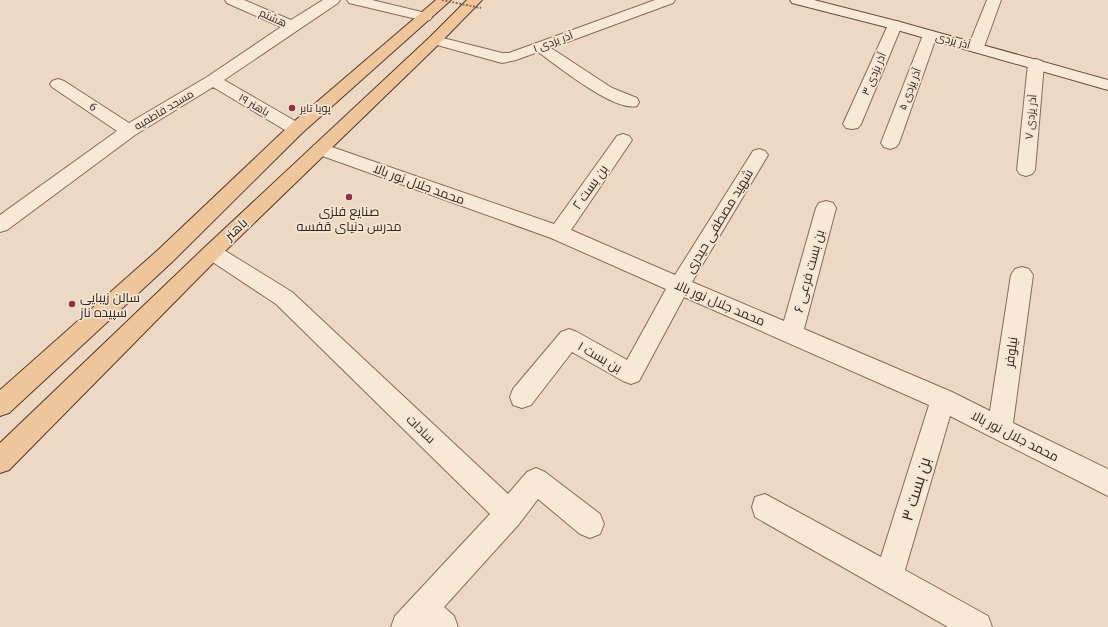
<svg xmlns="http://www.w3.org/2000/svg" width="1108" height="627" font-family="'Roboto Serif',Cairo,serif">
<rect width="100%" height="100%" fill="#edd9c3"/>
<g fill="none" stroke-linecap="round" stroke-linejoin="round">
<defs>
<path id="street" d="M225 0H244L291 20 323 0H340L338 3 224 80 302 125 305 129 302 133 296 135 290 133 213 87 135 135 7 230 0 232V215L117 131 52 87 50 84 52 81 58 79 64 81 129 123 207 77 281 27 227 3Z
M347 0H372L430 14 432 17 430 20 425 21 349 3Z
M655 0H675L673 3 551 48 612 88 637 98 639 102 637 106C614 112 558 66 538 52L516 60 502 63 430 43 428 40 430 37 435 36 502 53H509Z
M987 0H1001L984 47 981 50 976 52 971 50 968 47Z
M895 21 900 22 902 25 861 124 858 128 852 129 846 128 843 124 888 25 890 22Z
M930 31 935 32 937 35 899 143 896 147 890 149 884 147 881 143 923 35 925 32Z
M1036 59 1042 61 1044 64 1035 170 1032 174 1026 176 1020 174 1017 170 1028 64 1030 61Z
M623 134 629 136 632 140 571 230 675 275 753 151 759 149 765 151 768 155 692 282 784 321 816 208 819 203 826 201 833 203 836 208 804 329 952 392 990 411 1011 275 1015 269 1022 267 1029 269 1033 275 1013 423 1108 469V496L950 416 905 570 988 616 992 627H948L755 517 752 507 755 497 765 494 881 557 929 405 684 297 639 381 631 384 623 381 572 352 531 405 522 408 513 405 510 397 513 389 561 332 569 329 577 332 627 360 666 289 551 238 314 153 311 149 314 145 320 143 326 145 554 224 617 136Z
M212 244 219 247 292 292 508 494 527 472 536 468 545 472 600 514 604 524 600 534 590 538 580 534 538 499 519 524 444 607 454 616 458 627H391L395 616 490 514 276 304 205 257 202 252 205 247Z"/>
<path id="secondary" d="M790 0H814L900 22 1108 80V90L890 28 792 3Z"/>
<path id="primary" d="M436 0H451L302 133 172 262 9 413 0 416V390L158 250 290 125Z
M467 0H482L440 43 219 257 9 470 0 473V443L205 247 430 37Z"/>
</defs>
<use href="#street" stroke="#866a5b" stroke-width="2"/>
<use href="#secondary" stroke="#684c3e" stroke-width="2"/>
<use href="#primary" stroke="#543a2f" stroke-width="2"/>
<use href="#street" fill="#f8e8d6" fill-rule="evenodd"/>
<use href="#secondary" fill="#f8e8d6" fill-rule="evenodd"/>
<use href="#primary" fill="#efc69c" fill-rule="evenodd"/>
<path stroke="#866a5b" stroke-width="2" stroke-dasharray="2 1.5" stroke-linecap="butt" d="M442 0 481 8"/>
</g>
<g fill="#932d40" stroke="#f4e5d3" stroke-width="1.5">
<circle cx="292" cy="108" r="4"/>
<circle cx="349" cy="197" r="4"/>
<circle cx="72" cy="304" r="4"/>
</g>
<g text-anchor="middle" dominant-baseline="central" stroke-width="3.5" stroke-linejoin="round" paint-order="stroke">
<g font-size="11" fill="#37261e" stroke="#f4e5d3">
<text transform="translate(273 18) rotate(24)">هشتم</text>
<text transform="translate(953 41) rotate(15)">آذر یزدی</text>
<text transform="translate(553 42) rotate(-20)">آذر یزدی ۱</text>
<text transform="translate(874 74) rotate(-67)">آذر یزدی ۳</text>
<text transform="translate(910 89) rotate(-69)">آذر یزدی ۵</text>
<text transform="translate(254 105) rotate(30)">باهنر ۱۹</text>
<text transform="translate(93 107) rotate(34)">6</text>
<text transform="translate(164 110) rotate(-31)">مسجد فاطمیه</text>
<text transform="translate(1031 117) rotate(-85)">آذر یزدی ۷</text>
</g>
<g font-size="11" fill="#37261e" stroke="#f4e5d3" text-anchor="start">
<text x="300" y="108">پویا تایر</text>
</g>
<g font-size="13" fill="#37261e" stroke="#f4e5d3">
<text transform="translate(419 184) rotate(20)">محمد جلال نور بالا</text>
<text transform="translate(590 187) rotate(-55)">بن بست ۲</text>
<text transform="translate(719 221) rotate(-59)">شهید مصطفی حیدری</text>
<text transform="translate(236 229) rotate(-43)">باهنر</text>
<text transform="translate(809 271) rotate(-75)">بن بست فرعی ۶</text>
<text transform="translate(720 303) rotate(23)">محمد جلال نور بالا</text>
<text transform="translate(1011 352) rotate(-82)">نیلوفر</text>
<text transform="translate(600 357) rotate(30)">بن بست ۱</text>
<text transform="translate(421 429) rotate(44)">سادات</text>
<text transform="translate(1015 436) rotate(27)">محمد جلال نور بالا</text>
</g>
<g font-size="13" fill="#37261e" stroke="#f4e5d3">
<text x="349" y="211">صنایع فلزی<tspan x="349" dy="15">مدرس دنیای قفسه</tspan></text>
<text x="80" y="297" text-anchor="start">سالن زیبایی<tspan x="80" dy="15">سپیده ناز</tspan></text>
</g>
<g font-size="16" fill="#37261e" stroke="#f4e5d3">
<text transform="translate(916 489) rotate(-73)">بن بست ۳</text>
</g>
</g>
</svg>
